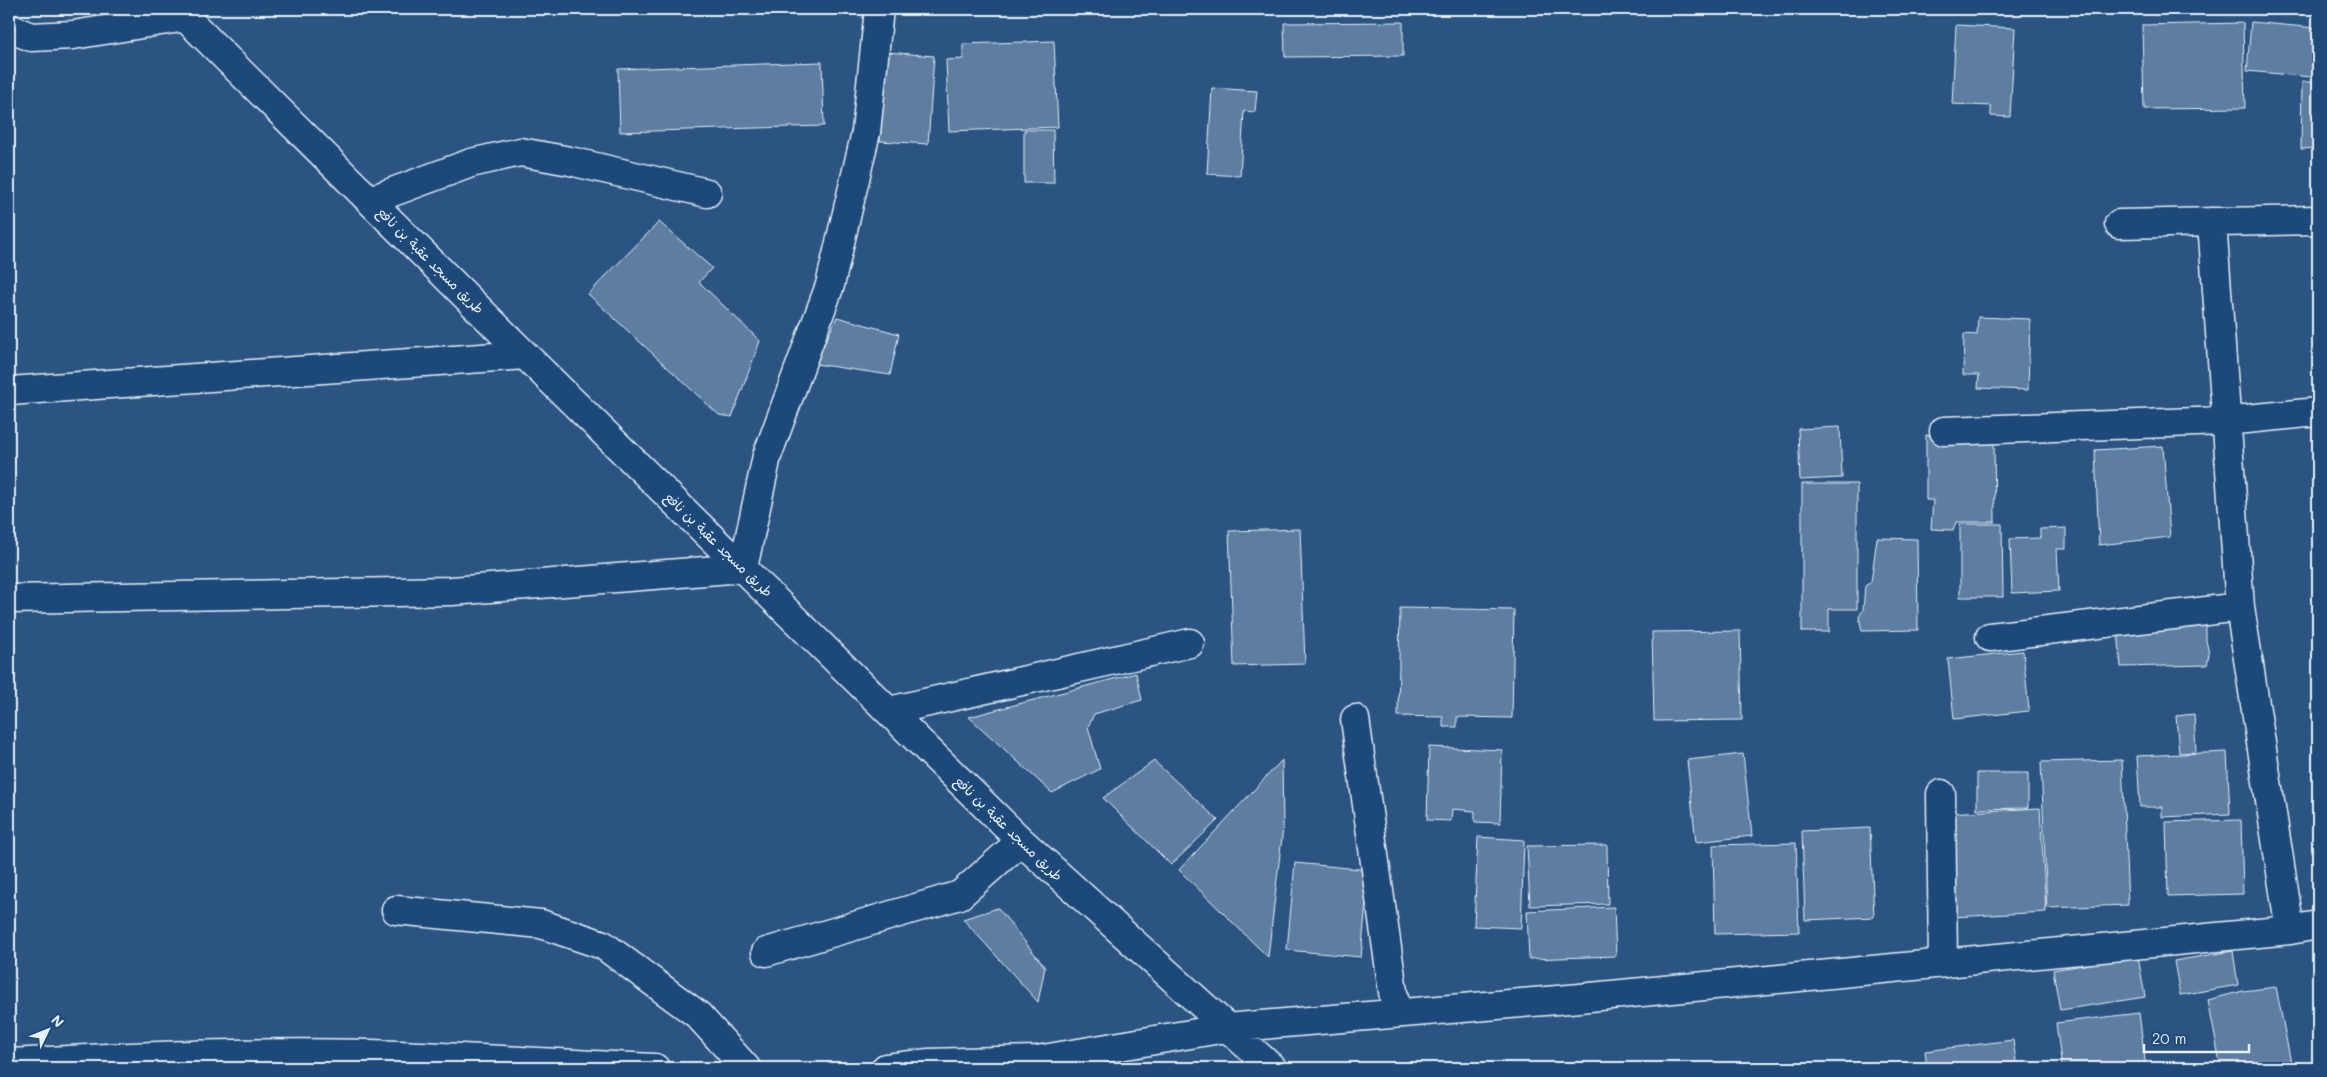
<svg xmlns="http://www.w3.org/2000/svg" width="2327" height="1077" font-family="Mali,'Playpen Sans Arabic',sans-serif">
<rect width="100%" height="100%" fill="#2b5482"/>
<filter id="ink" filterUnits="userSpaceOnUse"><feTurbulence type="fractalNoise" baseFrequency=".02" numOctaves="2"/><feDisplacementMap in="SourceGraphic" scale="10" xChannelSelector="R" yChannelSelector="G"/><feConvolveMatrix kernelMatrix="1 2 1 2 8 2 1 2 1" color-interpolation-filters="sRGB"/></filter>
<g filter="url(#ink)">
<path fill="#5d7da1" stroke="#e8f1f8" d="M1403 22V56L1285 57 1284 23Z
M2251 22 2316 28 2312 77 2247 71Z
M2243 23 2245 108 2144 109 2142 25Z
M1956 25 2015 28 2010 117 1991 116V106L1952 104Z
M1054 41 1058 127 949 131 946 60 963 59V44Z
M887 52 934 56 928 144 880 141Z
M822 62 824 126 620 132 618 69Z
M2302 82H2318V148L2301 149Z
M1212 88 1257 91 1255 112 1244 111 1240 176 1207 174Z
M1024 130H1053L1054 183H1024Z
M659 222 712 268 699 282 760 341 732 417 719 415 588 294Z
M837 317 899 334 890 375 815 364Z
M1978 317 2030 319 2028 390 1978 388 1979 375H1963L1964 334 1977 335Z
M1840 427 1842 478 1800 480 1798 429Z
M1926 435 1994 439 1995 522H1956L1953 530 1931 529 1933 500H1926Z
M2163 446 2170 537 2099 545 2095 450Z
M1802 484H1857V609H1829V632H1802Z
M1960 524H2002L2003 597H1960Z
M2066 528V549H2057L2059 591 2012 593 2010 539 2040 538V529Z
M1300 529 1305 664 1234 666 1229 531Z
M1877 538 1917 539 1918 630 1862 631 1859 617 1863 610 1865 586 1871 582Z
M1400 608 1514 610 1512 718 1457 717V727H1443V717L1398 716Z
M2206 623V640L2209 654 2207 665 2121 667 2118 629Z
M1740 631 1742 720 1654 721 1652 632Z
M2023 651 2029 711 1954 719 1948 659Z
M1136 673 1142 700 1094 714 1088 727 1100 769 1052 793 969 717Z
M2194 714 2196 752 2179 753 2176 716Z
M1429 747 1502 750 1500 823 1475 822V811L1452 809 1451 821 1427 820Z
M2227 752 2230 814 2162 817V807H2140L2137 756Z
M1743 754 1752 836 1696 842 1687 760Z
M1282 760 1283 828 1268 957 1179 870Z
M2122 760 2128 905 2047 908 2041 762Z
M1154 761 1218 820 1171 865 1103 798Z
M1977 773H2028V808L1977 809Z
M2040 808 2046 912 1953 917 1947 813Z
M2241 820 2243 894 2168 896 2166 822Z
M1870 828 1874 917 1805 920 1802 831Z
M1478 837 1524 840 1521 928 1474 926Z
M1796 843 1799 932 1715 934 1713 845Z
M1607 845 1608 904 1530 906 1527 846Z
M1295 863 1369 870 1361 957 1287 950Z
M1614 907 1616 956 1529 959 1527 911Z
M998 908 1045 967 1038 1002 963 919Z
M2233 951 2238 985 2180 995 2174 961Z
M2138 956 2145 997 2060 1010 2053 970Z
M2276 987 2291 1063 2261 1068H2221L2208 1000 2243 991Z
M2139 1013 2146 1068H2062L2056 1023Z
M2013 1040 2017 1068H1927L1925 1051Z"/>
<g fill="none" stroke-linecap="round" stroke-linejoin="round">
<defs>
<path id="minor" d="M177 9 525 355 1021 841 1272 1068
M9 28 31 37 73 35 186 17
M371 200 471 163 520 152 570 161 707 193
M2212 222 2240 607 2290 930
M2119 224 2318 220
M9 391 525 355
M1944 431 2225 421 2318 412
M9 599 452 591 743 568 767 456 830 285 866 132 879 9
M1990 637 2240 607
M889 711 1190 643
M1355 719 1396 1013
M1941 794 1943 963
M396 910 541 924 603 945 698 1015 746 1068
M766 952 960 895 1021 841
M9 1063C129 1056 251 1051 371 1054 466 1057 560 1064 655 1068
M886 1068 929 1063 1037 1060 1226 1028 1569 999 2290 930 2318 925"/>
</defs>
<use href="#minor" stroke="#e8f1f8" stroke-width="31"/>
<use href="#minor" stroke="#1f4a7a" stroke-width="28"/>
</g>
</g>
<g text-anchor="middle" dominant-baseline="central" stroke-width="4.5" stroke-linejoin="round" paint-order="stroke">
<g font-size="14" fill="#e8f1f8" stroke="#1f4a7a">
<text transform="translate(431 260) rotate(45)">طريق مسجد عقبة بن نافع</text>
<text transform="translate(719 544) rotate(44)">طريق مسجد عقبة بن نافع</text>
<text transform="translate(1009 828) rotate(44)">طريق مسجد عقبة بن نافع</text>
</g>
</g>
<rect width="2327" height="1077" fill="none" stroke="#1f4a7a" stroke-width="30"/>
<rect x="15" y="15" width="2297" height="1047" fill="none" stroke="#e8f1f8" stroke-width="2" filter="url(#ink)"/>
<g transform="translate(48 1030) rotate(47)" stroke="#1f4a7a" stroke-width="4" paint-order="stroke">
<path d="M0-4L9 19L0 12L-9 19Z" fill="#e8f1f8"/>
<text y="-8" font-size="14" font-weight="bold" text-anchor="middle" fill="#e8f1f8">N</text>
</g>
<path d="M2144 1044v8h105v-8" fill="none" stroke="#e8f1f8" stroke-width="2.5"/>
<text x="2152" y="1044" font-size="15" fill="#e8f1f8" stroke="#1f4a7a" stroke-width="4" paint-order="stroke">20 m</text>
</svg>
